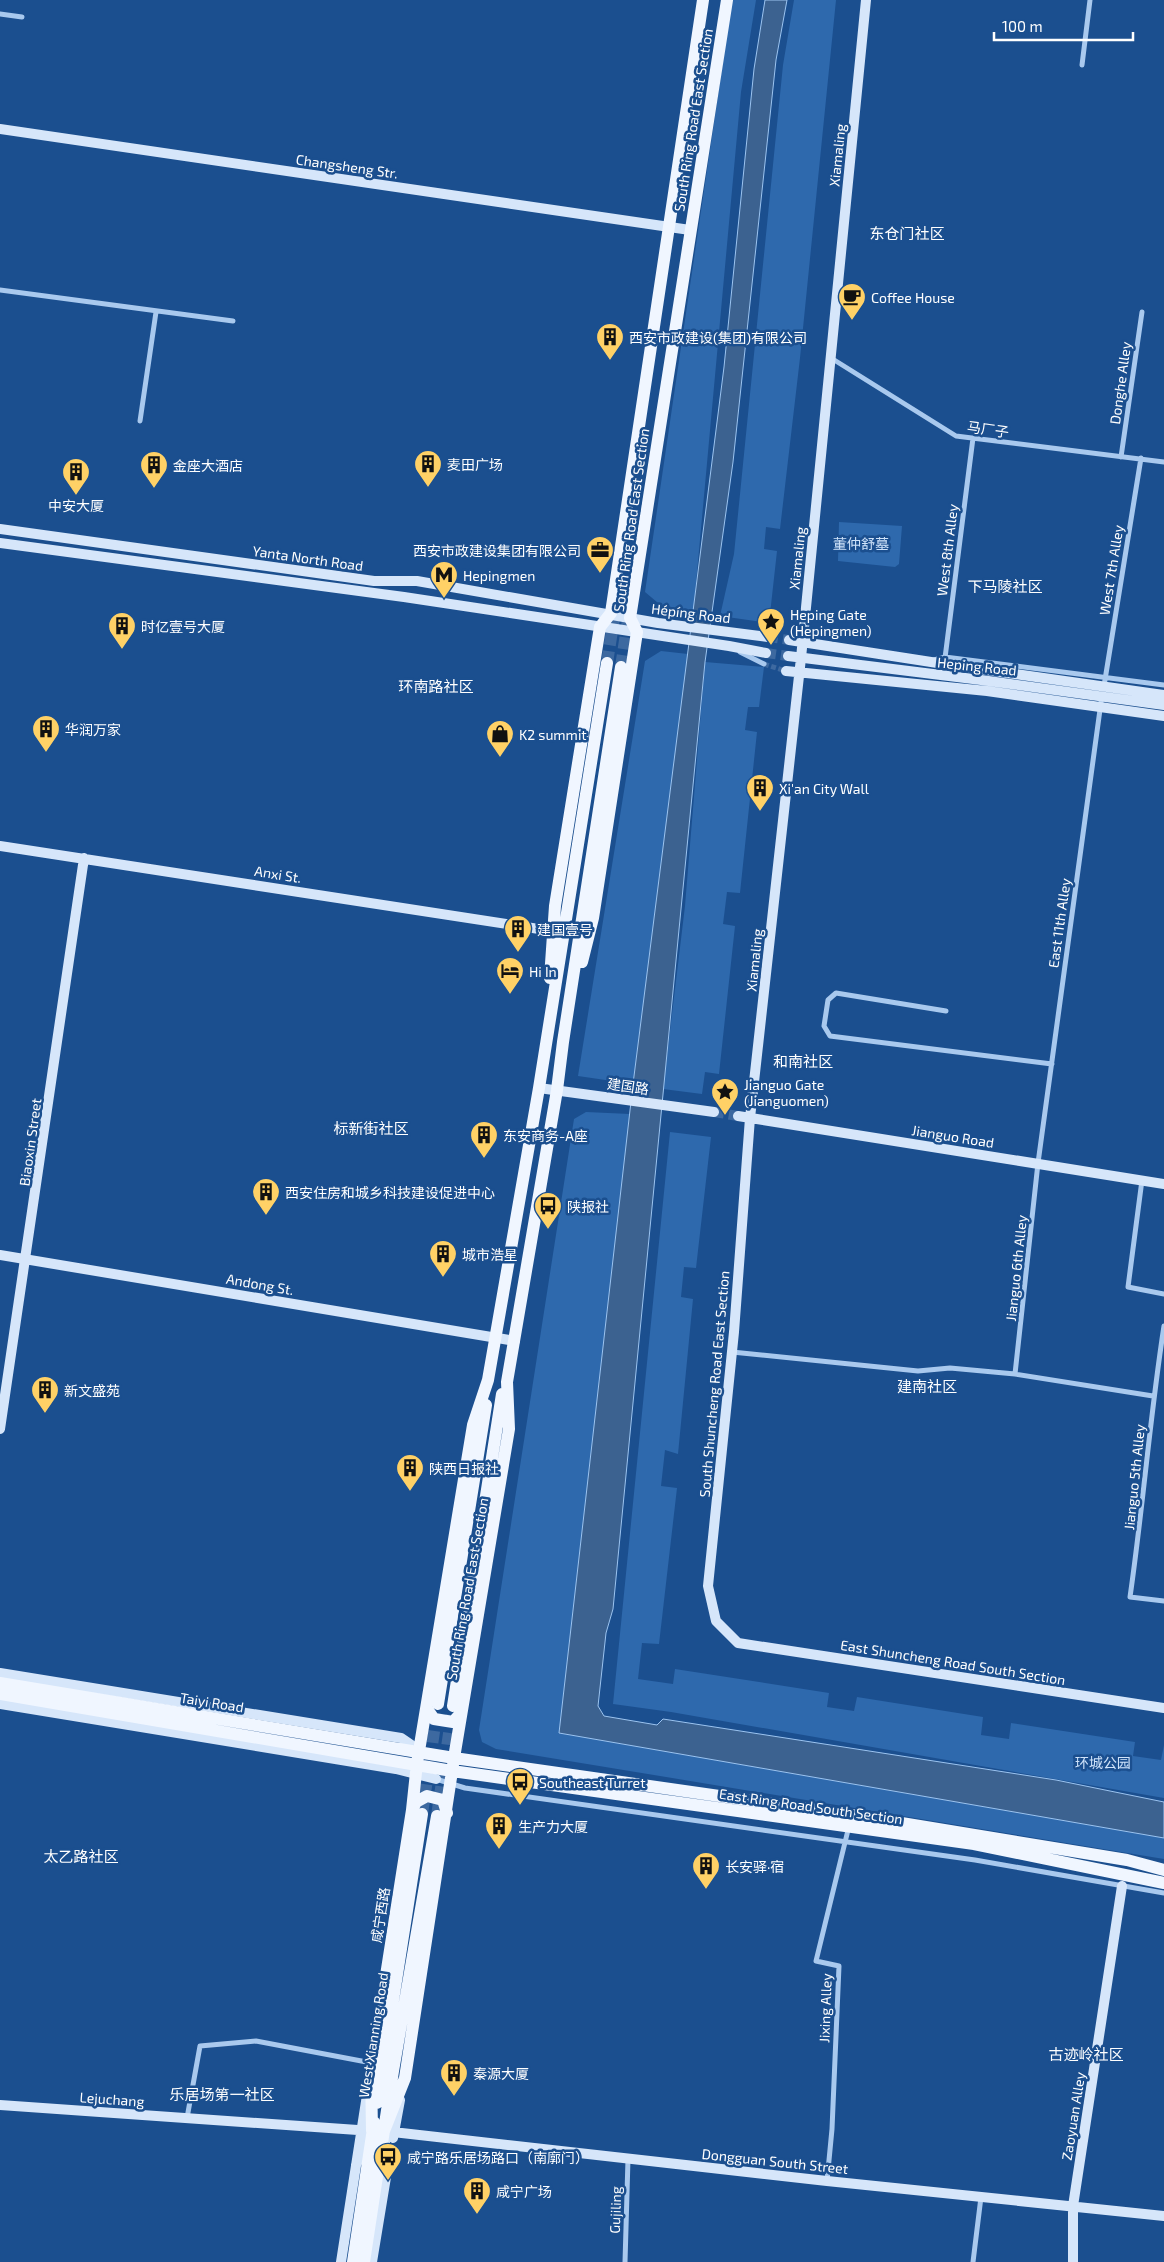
<svg xmlns="http://www.w3.org/2000/svg" width="1164" height="2262" font-family="'Exo 2','Noto Sans SC',sans-serif">
<rect width="100%" height="100%" fill="#1b4f8f"/>
<path fill="#2e69ad" d="M732 0H756L741 92 693 616 670 613 645 592Z
M794 0H836L800 358 780 529 766 527 764 549 777 551 769 623 720 616 734 554 783 65Z
M839 522 902 526 899 564 895 567 838 561Z
M661 651 688 654 633 1084 578 1076 645 661Z
M705 662 764 667 759 707H748L745 730 757 732 740 893 727 892 723 924 735 926 719 1074 705 1072 702 1094 663 1089 685 906Z
M586 1112 630 1114 559 1733 1164 1838V1859L496 1749 482 1742 479 1730 574 1119Z
M670 1132 711 1137 696 1268 684 1267 681 1297 693 1299 678 1454 665 1450 661 1486 677 1488 659 1644 642 1643 638 1679 673 1684 675 1669 829 1693 827 1707 854 1711 857 1697 983 1717 981 1735 1009 1739 1011 1723 1135 1742 1133 1756 1161 1760 1164 1745V1798L671 1712 613 1704Z"/>
<path fill="#3c6290" stroke="#9cc4f0" d="M765 0H787L776 60 733 462 705 662 613 1609 606 1633 598 1706 604 1716 657 1725 663 1719 1056 1780 1164 1802V1838L559 1733 633 1084 724 367 754 69Z"/>
<g fill="none" stroke-linecap="round" stroke-linejoin="round">
<path stroke="#3d69a0" stroke-width="5" stroke-dasharray="5 2.5" stroke-linecap="butt" d="M764 664 786 671"/>
<path stroke="#3d69a0" stroke-width="10" stroke-dasharray="10 5" stroke-linecap="butt" d="M768 637 789 640
M766 653 788 656
M714 1112 738 1116"/>
<path stroke="#3d69a0" stroke-width="12" stroke-dasharray="12 6" stroke-linecap="butt" d="M607 663 616 605
M621 667 628 620
M422 1814 438 1704
M437 1816 453 1706"/>
<path stroke="#a9c9ee" stroke-width="5" d="M0 14 22 17
M1082 65 1090 0
M0 290 233 321
M831 358 956 436 1164 462
M140 421 156 312
M1121 457 1142 312
M740 652 764 664
M945 658 973 438
M934 660 945 657 1164 685
M1104 686 1141 458
M946 1011 836 993 828 1000 824 1026 830 1036 1052 1064
M1142 1180 1128 1287 1164 1294
M1164 1326C1150 1416 1143 1507 1130 1597L1164 1601
M732 1352 918 1371 950 1368 1015 1374 1153 1396
M1015 1374 1038 1163 1102 695
M436 1779 465 1788 975 1860 1164 1893
M187 2118 200 2046 256 2041 372 2063
M827 2181 832 2129 839 1966 816 1961 849 1826
M625 2262 628 2159
M973 2262 981 2197"/>
<path stroke="#d6e6fa" stroke-width="10" d="M866 0 801 658 750 1118 734 1332 708 1586 716 1621 738 1643 1164 1708
M0 129 690 230
M0 529 374 581H417L658 623 768 637
M0 543 404 597 729 646 766 653
M789 640 944 664 1164 695
M788 656 981 680 1164 705
M786 671 987 691 1164 716
M0 846 552 931
M539 1088 714 1112
M738 1116 1164 1184
M0 1255 515 1341
M0 1429 84 858
M0 1673 401 1738 420 1751
M0 1704 396 1769 436 1779
M0 2105 372 2131 356 2165
M393 2138 400 2100
M387 2165 384 2131 827 2181 1164 2216
M341 2262 367 2095
M372 2262 389 2159
M1073 2262V2206L1122 1886"/>
<path stroke="#f0f6ff" stroke-width="12" d="M582 962 593 918 637 632 630 618 727 0
M550 978 555 906 600 627 611 613 703 0
M0 1683 454 1758 859 1816 1127 1860 1164 1870
M0 1694 452 1771 974 1844 1164 1883
M438 1704 486 1405
M453 1706 502 1394
M427 1709 434 1719 453 1722 461 1713
M412 1810 416 1802 427 1796 443 1800 447 1813
M377 2103 422 1814
M372 2131 371 2071 412 1810 417 1763 473 1425 488 1380 539 1088 607 663
M384 2131 405 2078 454 1758 509 1429 507 1382 557 1090 563 1042 621 667
M353 2262 374 2122
M364 2262 393 2071 437 1816"/>
</g>
<defs>
<symbol id="cafe-pin" viewBox="-11 -11 22 30"><path d="M0 17L-7.5 6A9.5 9.5 0 1 1 7.5 6Z" fill="#ffd166" stroke="#1b4f8f"/><path d="M-5.5-4.5H6V0H3Q3 3.5 0 3.5H-2.5Q-5.5 3.5-5.5 0ZM3-3.2v2h1.7v-2ZM-6 4.5H4V6H-6Z" fill="#111"/></symbol>
<symbol id="building-pin" viewBox="-11 -11 22 30"><path d="M0 17L-7.5 6A9.5 9.5 0 1 1 7.5 6Z" fill="#ffd166" stroke="#1b4f8f"/><path d="M-4-6H4V6H1V3H-1V6H-4ZM-2.5-4.3h1.7v1.8h-1.7ZM.8-4.3h1.7v1.8H.8ZM-2.5-1h1.7V.8h-1.7ZM.8-1h1.7V.8H.8Z" fill="#111"/></symbol>
<symbol id="office-pin" viewBox="-11 -11 22 30"><path d="M0 17L-7.5 6A9.5 9.5 0 1 1 7.5 6Z" fill="#ffd166" stroke="#1b4f8f"/><path d="M-6-3h4V-5.5h4V-3h4V5H-6ZM-1-4.5V-3h2v-1.5ZM-6 0V1H6V0Z" fill="#111"/></symbol>
<symbol id="metro-pin" viewBox="-11 -11 22 30"><path d="M0 17L-7.5 6A9.5 9.5 0 1 1 7.5 6Z" fill="#ffd166" stroke="#1b4f8f"/><path d="M-5.5 5V-5H-3L0 0L3-5H5.5V5H3V-.5L0 4L-3-.5V5Z" fill="#111"/></symbol>
<symbol id="sight-pin" viewBox="-11 -11 22 30"><path d="M0 17L-7.5 6A9.5 9.5 0 1 1 7.5 6Z" fill="#ffd166" stroke="#1b4f8f"/><path d="M0-6L1.8-2.2L6-1.7L2.9 1.2L3.7 5.4L0 3.3L-3.7 5.4L-2.9 1.2L-6-1.7L-1.8-2.2Z" fill="#111"/></symbol>
<symbol id="shop-pin" viewBox="-11 -11 22 30"><path d="M0 17L-7.5 6A9.5 9.5 0 1 1 7.5 6Z" fill="#ffd166" stroke="#1b4f8f"/><path d="M-5-2.5h2.3a2.7 3.5 0 0 1 5.4 0H5L5.5 6h-11ZM-1.5-2.5h3a1.5 2.3 0 0 0-3 0Z" fill="#111"/></symbol>
<symbol id="hotel-pin" viewBox="-11 -11 22 30"><path d="M0 17L-7.5 6A9.5 9.5 0 1 1 7.5 6Z" fill="#ffd166" stroke="#1b4f8f"/><path d="M-6-4.5h1.5V1H6V5H4.5V3h-9V5H-6ZM-4 0a1.8 1.8 0 1 1 3.6 0ZM.5 0V-2.5h3Q6-2.5 6 0Z" fill="#111"/></symbol>
<symbol id="bus-pin" viewBox="-11 -11 22 30"><path d="M0 17L-7.5 6A9.5 9.5 0 1 1 7.5 6Z" fill="#ffd166" stroke="#1b4f8f"/><path d="M-5-6H5V4H4V6H2V4H-2V6H-4V4H-5ZM-3.5-4V0h7V-4ZM-3.5 1.2v1.5H-2V1.2ZM2 1.2v1.5H3.5V1.2Z" fill="#111"/></symbol>
</defs>
<g fill-rule="evenodd">
<use href="#cafe-pin" x="836" y="281" width="32" height="43"/>
<use href="#building-pin" x="594" y="321" width="32" height="43"/>
<use href="#building-pin" x="412" y="448" width="32" height="43"/>
<use href="#building-pin" x="138" y="449" width="32" height="43"/>
<use href="#building-pin" x="60" y="456" width="32" height="43"/>
<use href="#office-pin" x="584" y="534" width="32" height="43"/>
<use href="#metro-pin" x="428" y="559" width="32" height="43"/>
<use href="#sight-pin" x="755" y="606" width="32" height="43"/>
<use href="#building-pin" x="106" y="610" width="32" height="43"/>
<use href="#building-pin" x="30" y="713" width="32" height="43"/>
<use href="#shop-pin" x="484" y="718" width="32" height="43"/>
<use href="#building-pin" x="744" y="772" width="32" height="43"/>
<use href="#building-pin" x="502" y="913" width="32" height="43"/>
<use href="#hotel-pin" x="494" y="955" width="32" height="43"/>
<use href="#sight-pin" x="709" y="1076" width="32" height="43"/>
<use href="#building-pin" x="468" y="1119" width="32" height="43"/>
<use href="#building-pin" x="250" y="1176" width="32" height="43"/>
<use href="#bus-pin" x="532" y="1190" width="32" height="43"/>
<use href="#building-pin" x="427" y="1238" width="32" height="43"/>
<use href="#building-pin" x="29" y="1374" width="32" height="43"/>
<use href="#building-pin" x="394" y="1452" width="32" height="43"/>
<use href="#bus-pin" x="504" y="1766" width="32" height="43"/>
<use href="#building-pin" x="483" y="1810" width="32" height="43"/>
<use href="#building-pin" x="690" y="1850" width="32" height="43"/>
<use href="#building-pin" x="438" y="2057" width="32" height="43"/>
<use href="#bus-pin" x="372" y="2141" width="32" height="43"/>
<use href="#building-pin" x="461" y="2175" width="32" height="43"/>
</g>
<g text-anchor="middle" dominant-baseline="central" stroke-width="5" stroke-linejoin="round" paint-order="stroke">
<g font-size="14" fill="#fff" stroke="#1b4f8f">
<text transform="translate(693 120) rotate(-81)">South Ring Road East Section</text>
<text transform="translate(837 155) rotate(-84)">Xiamaling</text>
<text transform="translate(347 166) rotate(8)">Changsheng Str.</text>
<text transform="translate(1120 383) rotate(-82)">Donghe Alley</text>
<text transform="translate(988 429) rotate(8)">马厂子</text>
<text transform="translate(631 520) rotate(-82)">South Ring Road East Section</text>
<text transform="translate(947 550) rotate(-83)">West 8th Alley</text>
<text transform="translate(308 558) rotate(8)">Yanta North Road</text>
<text transform="translate(797 558) rotate(-84)">Xiamaling</text>
<text transform="translate(1111 570) rotate(-81)">West 7th Alley</text>
<text transform="translate(691 613) rotate(7)">Hépíng Road</text>
<text transform="translate(977 666) rotate(6)">Heping Road</text>
<text transform="translate(278 874) rotate(9)">Anxi St.</text>
<text transform="translate(1059 923) rotate(-82)">East 11th Alley</text>
<text transform="translate(754 960) rotate(-84)">Xiamaling</text>
<text transform="translate(628 1086) rotate(8)">建国路</text>
<text transform="translate(953 1136) rotate(9)">Jianguo Road</text>
<text transform="translate(30 1142) rotate(-82)">Biaoxin Street</text>
<text transform="translate(1016 1268) rotate(-84)">Jianguo 6th Alley</text>
<text transform="translate(260 1284) rotate(10)">Andong St.</text>
<text transform="translate(714 1384) rotate(-85)">South Shuncheng Road East Section</text>
<text transform="translate(1134 1477) rotate(-84)">Jianguo 5th Alley</text>
<text transform="translate(467 1589) rotate(-80)">South Ring Road East Section</text>
<text transform="translate(953 1662) rotate(9)">East Shuncheng Road South Section</text>
<text transform="translate(212 1702) rotate(9)">Taiyi Road</text>
<text transform="translate(811 1806) rotate(8)">East Ring Road South Section</text>
<text transform="translate(380 1915) rotate(-81)">咸宁西路</text>
<text transform="translate(825 2008) rotate(-88)">Jixing Alley</text>
<text transform="translate(373 2035) rotate(-81)">West Xianning Road</text>
<text transform="translate(112 2099) rotate(4)">Lejuchang</text>
<text transform="translate(1073 2116) rotate(-81)">Zaoyuan Alley</text>
<text transform="translate(775 2161) rotate(6)">Dongguan South Street</text>
<text transform="translate(615 2210) rotate(-88)">Gujiling</text>
</g>
<g font-size="14" fill="#fff" stroke="#1b4f8f" text-anchor="start">
<text x="871" y="297">Coffee House</text>
<text x="629" y="337">西安市政建设(集团)有限公司</text>
<text x="447" y="464">麦田广场</text>
<text x="173" y="465">金座大酒店</text>
<text x="76" y="505" text-anchor="middle">中安大厦</text>
<text x="581" y="550" text-anchor="end">西安市政建设集团有限公司</text>
<text x="463" y="575">Hepingmen</text>
<text x="790" y="614">Heping Gate<tspan x="790" dy="16">(Hepingmen)</tspan></text>
<text x="141" y="626">时亿壹号大厦</text>
<text x="65" y="729">华润万家</text>
<text x="519" y="734">K2 summit</text>
<text x="779" y="788">Xi'an City Wall</text>
<text x="537" y="929">建国壹号</text>
<text x="529" y="971">Hi In</text>
<text x="744" y="1084">Jianguo Gate<tspan x="744" dy="16">(Jianguomen)</tspan></text>
<text x="503" y="1135">东安商务-A座</text>
<text x="285" y="1192">西安住房和城乡科技建设促进中心</text>
<text x="567" y="1206">陕报社</text>
<text x="462" y="1254">城市浩星</text>
<text x="64" y="1390">新文盛苑</text>
<text x="429" y="1468">陕西日报社</text>
<text x="539" y="1782">Southeast Turret</text>
<text x="518" y="1826">生产力大厦</text>
<text x="725" y="1866">长安驿·宿</text>
<text x="473" y="2073">秦源大厦</text>
<text x="407" y="2157">咸宁路乐居场路口（南廓门）</text>
<text x="496" y="2191">咸宁广场</text>
</g>
<g font-size="14" fill="#cfe3fa" stroke="#1b4f8f">
<text x="861" y="543">董仲舒墓</text>
<text x="1103" y="1762">环城公园</text>
</g>
<g font-size="15" fill="#fff" stroke="#1b4f8f">
<text x="907" y="233">东仓门社区</text>
<text x="1005" y="586">下马陵社区</text>
<text x="436" y="686">环南路社区</text>
<text x="803" y="1061">和南社区</text>
<text x="371" y="1128">标新街社区</text>
<text x="927" y="1386">建南社区</text>
<text x="81" y="1856">太乙路社区</text>
<text x="1086" y="2054">古迹岭社区</text>
<text x="222" y="2094">乐居场第一社区</text>
</g>
</g>
<path d="M994 32v8h139v-8" fill="none" stroke="#ffffff" stroke-width="2.5"/>
<text x="1002" y="32" font-size="15" fill="#ffffff" stroke="#1b4f8f" stroke-width="4" paint-order="stroke">100 m</text>
</svg>
